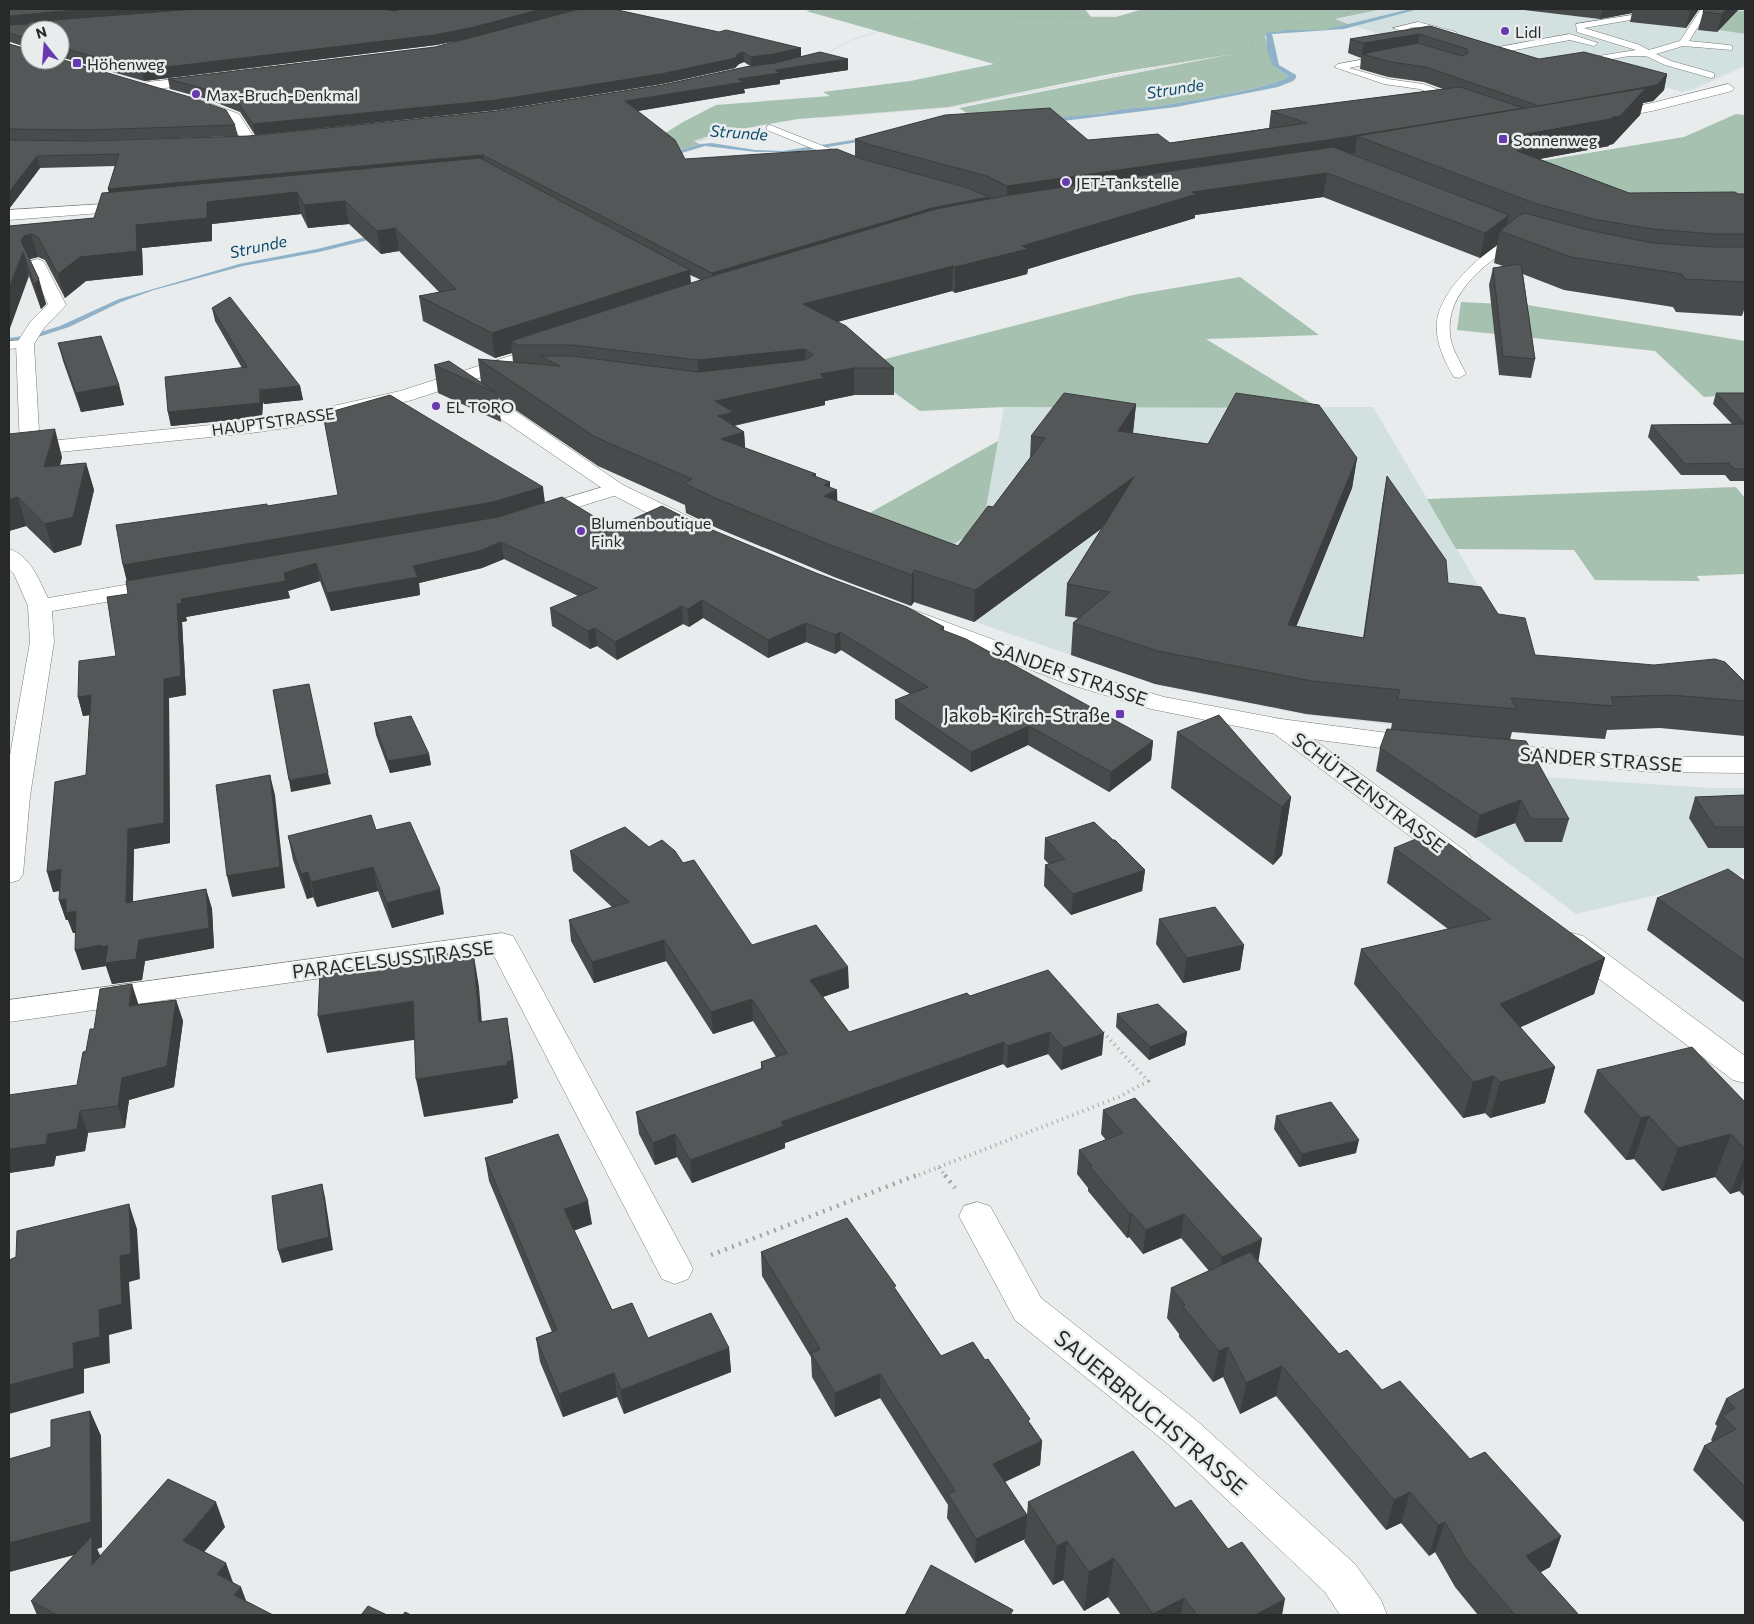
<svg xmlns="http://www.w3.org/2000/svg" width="1754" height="1624" font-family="Commissioner,sans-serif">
<rect width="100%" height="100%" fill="#e8ecec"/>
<path fill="#d3e0e0" d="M1383 9H1410L1350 25 1334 20Z
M1419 9H1745V66L1694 89 1682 92 1602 69 1537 82 1354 26Z
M1004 407H1373L1517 651 1539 734 1421 728 1307 715 1157 685 884 590 983 525Z
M1376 771 1527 776 1710 788H1745V874L1576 914 1475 838Z"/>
<path fill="#a6c1b0" d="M817 9H1085L1091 17H1116L1143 9H1383L1335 19 1350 25C1341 27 1332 30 1323 30 1303 32 1283 26 1265 36L1272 65 1288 76C1281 87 1178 103 1159 106 1142 108 1123 107 1106 113L1036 121 984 124 959 108 1232 54 1115 73 948 107 798 119 724 132 693 141 700 144 660 156 614 165 683 122 716 105 830 96 823 92 910 81 994 64 806 11Z
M1730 11H1745V34L1707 28Z
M1736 114 1745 115V209L1616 207 1511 166 1684 137Z
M1240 277 1319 335 1206 339 1319 408 1004 407 920 411 858 366 1133 295Z
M1461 302 1527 305 1745 341V394L1704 397 1655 351 1457 330Z
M998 441 983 525 954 544 866 515Z
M1736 487 1745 498V574L1697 576 1700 581 1595 580 1574 550 1456 549 1427 499Z"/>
<path fill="#8fb2c9" d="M1410 9H1419L1344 29 1272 34 1279 65 1296 75V78L1293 81 1278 87 1176 107 1039 124 895 136 797 152H756L705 146 665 158 660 156 700 144 712 143 755 150 783 151 878 136 1106 113C1123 107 1142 108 1159 106 1178 103 1281 87 1288 76L1272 65 1267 50 1266 33 1286 30H1324Z
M390 231 393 234 319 252 243 266 154 290 121 302 69 327 32 339 9 341V338L31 335 60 326 119 299 239 264 317 249Z"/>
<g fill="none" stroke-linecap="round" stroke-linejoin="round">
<defs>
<path id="service" d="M1669 9H1686L1682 11 1584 28 1637 44 1649 50 1680 41 1701 9H1709L1689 41 1729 45 1732 46V50L1683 46 1656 54 1671 61 1714 73V77L1711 78 1665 65 1646 56H1629L1580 65 1576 62 1580 59 1636 50 1577 32 1576 24Z
M1418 22 1456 32 1457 34 1453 37 1418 27 1408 28 1434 36 1435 38 1431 41 1393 28Z
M1570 34 1598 43 1594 46 1570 40 1482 56 1478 53 1482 50Z
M1387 55 1391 58 1390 60 1349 68 1388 79 1423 84 1462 98 1457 101 1419 89 1384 84 1334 67 1338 64Z
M770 125 851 157 852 159 847 162 843 161 767 130V126Z
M1519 236 1523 237 1525 239 1523 241C1490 258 1445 292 1450 334 1451 348 1460 361 1466 374L1459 378 1454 377C1444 361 1435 341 1437 322 1439 290 1489 243 1519 236Z
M25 340 30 341 32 344 30 347 9 349V341Z"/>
<path id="minor" d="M206 76 210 77 212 80 210 83 147 90 141 86 147 82Z
M193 97 239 114 257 142 255 145H245L229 120 188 104 187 101Z
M135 202 140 204 143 207 140 210 9 220V210Z
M37 259 43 261 45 264 66 305 44 328 34 344 40 449 37 453 30 455 23 453 20 449 16 344 31 321 48 304 29 264 31 261Z
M616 483 623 485 626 489 623 493 537 520 529 519 526 514 529 509Z
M9 549C30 555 39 580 48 598L166 578 174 580 177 585 174 590 166 592 52 611 54 642 30 796 23 874 19 880 9 883V761L30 642 28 606 14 574 9 569Z
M1281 719 1290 722 1467 852 1471 858 1467 864 1457 867 1447 864 1272 732 1268 727 1272 722Z
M502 933 513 936 517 943 688 1259 693 1269 688 1279 675 1284 662 1279 493 954 9 1022V1000Z
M1572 933 1583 936 1745 1056V1083L1733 1080 1561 950 1557 943 1561 936Z
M977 1202 990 1206 1041 1298 1196 1420 1355 1564 1381 1600 1387 1615H1340L1325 1592 1168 1444 1015 1320 959 1216 964 1206Z"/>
<path id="secondary" d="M1728 84 1734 88 1732 91 1652 111 1605 120 1598 116 1605 112 1652 103Z
M548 344 554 345 557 349 554 353 412 400 293 427 251 433 9 457V445L251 421 293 415 400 391Z
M470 383 477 385 623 485 698 521 701 526 698 531 690 532 682 531 609 493 463 393 461 389 463 385Z
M908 608 1083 673 1164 697 1281 719 1419 737 1428 739 1432 745 1428 751 1419 753 1281 735 1151 709 1065 683 900 620 896 615 900 610Z
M1496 744 1652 757H1745V773L1652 772 1487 758 1483 752 1487 746Z"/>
</defs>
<use href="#service" stroke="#777b7b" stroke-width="1"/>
<use href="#minor" stroke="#777b7b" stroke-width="1"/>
<use href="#secondary" stroke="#777b7b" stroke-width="1"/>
<path stroke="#a1a4a4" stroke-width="1" stroke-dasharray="0.5 2" stroke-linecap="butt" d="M1137 13 1152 9
M823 55 854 39 890 28 929 21 970 18 1129 16 1185 9
M1156 67 1152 61 1166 48 1165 44 1152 38 1151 34 1196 9
M818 118 952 107 1253 49 1252 36 1258 32 1366 9
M699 141 745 130"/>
<path stroke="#a1a4a4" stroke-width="2" stroke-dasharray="0.5 2" stroke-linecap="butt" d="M676 147 703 139"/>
<path stroke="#a1a4a4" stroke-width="4" stroke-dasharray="1 4.5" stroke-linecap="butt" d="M939 1167 1119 1097 1148 1081 1101 1030
M914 1177 939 1167 946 1177"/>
<path stroke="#a1a4a4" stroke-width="4.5" stroke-dasharray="2 5.5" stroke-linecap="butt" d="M945 1175 955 1188
M711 1255 917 1175"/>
<use href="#service" fill="#fff" fill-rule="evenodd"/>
<use href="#minor" fill="#fff" fill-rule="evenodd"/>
<use href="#secondary" fill="#fff" fill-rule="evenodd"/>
</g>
<path fill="#484b4c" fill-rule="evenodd" d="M9 9H575V10L541 19 719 32 801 48V57L848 59V70L780 80V84L744 89 745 93 637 111 685 159 855 156V139L1088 140 1170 143 1269 128 1271 111 1443 89 1424 82 1388 77 1360 69 1361 58 1348 53 1350 39 1430 26 1539 59 1667 74 1664 90 1653 101 1643 103 1640 115 1613 144 1609 145V146L1540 159 1629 193 1745 194V310H1744L1742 316 1676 312 1673 307 1564 290 1523 274 1535 359 1531 378 1499 375 1489 285 1493 268 1503 266 1494 263 1497 245 1480 258 1323 197 1195 215V218L1028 269 1027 274 955 293 952 291 837 322 894 368V395H854L825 401V405L734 426 744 432 745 448 816 474V477L830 482V487L837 501 958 546 993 507 1030 458 1031 436 1136 404 1133 433 1208 444 1357 458 1352 488 1296 626 1363 638 1382 506 1387 476 1448 583 1498 614 1535 655 1745 701V736L1660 728 1607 730 1605 739 1512 732 1510 740 1569 819 1562 842H1525L1515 823 1475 838 1376 771 1380 748 1391 729 1392 723 1306 714 1155 684 1071 655 1073 623 1078 618 1065 616 1067 584 1102 528 974 622 914 602 911 606 834 577 717 528 686 513 685 505 598 466 498 398 501 422 438 393 434 365 481 382 478 359 513 362 512 353 495 358 423 321 419 296 439 292 399 251 381 254 349 224 308 228 301 214 212 224V241L142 248 143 275 86 281 65 298 45 260 38 257 30 259V260L46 304 41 309 29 276 9 226 94 218 109 192 108 189 115 166 40 168 9 209V44L27 49 29 48 10 42 9 43ZM60 30V57L144 81 436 45 463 40 435 47 168 79 170 89 207 99 240 112 255 135 497 110 662 84 735 68 739 64 744 62 750 66 662 85 496 111 248 136 88 141 238 136 235 125 30 60ZM690 275 701 280 691 283Z
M1516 9H1699L1686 28 1630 22 1632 13 1600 19Z
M1739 9 1717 32 1698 30 1703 12Z
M212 308 300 386 303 400 264 404 263 402 262 417 171 426 168 412 242 368 215 321Z
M58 343 119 385 124 405 81 412 63 361Z
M1716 393H1745V481H1730L1725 475H1681L1648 437 1651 425 1732 424 1713 404Z
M9 434 62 457 60 465 86 463 94 490 81 545 54 553 26 526 9 531Z
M545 502 613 528 698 524 944 627V631L1153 741 1151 760 1109 792 1028 745 971 772 895 719V700L910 694 841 650 835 654 806 642 768 658 703 618 689 627 683 624 617 660 597 646 590 649 552 626 550 608 578 596 504 559 482 568 419 583 420 595 331 611 320 581 288 591 290 598 186 617 187 621 182 622 186 695 169 698 170 843 134 849 133 902 206 889 212 909 214 948 145 961 142 980 112 984 106 966 82 970 75 950 76 933H73L68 920H66L59 900 60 891 53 892 86 775 90 715 83 716 78 697 116 656 128 594 127 581 123 565 267 506Z
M374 723 429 754 431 765 390 773 376 735Z
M1177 732 1291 797 1282 855 1273 865 1171 788Z
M1745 795V848H1708L1689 818 1695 797Z
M376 830 444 914 392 928 378 891 317 907 313 897 307 899 293 860 288 836Z
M1045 838 1145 870 1142 891 1071 915 1044 886 1045 865 1049 864 1044 859Z
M649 847 683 863 752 945 849 988 823 997 849 1032 970 996 1102 1055 1061 1070 1048 1054 1007 1068 1003 1064 785 1143V1148L692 1183 677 1157 655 1165 639 1134 636 1112 761 1069V1062L776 1057 753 1021 713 1034 666 961 594 983 571 941 569 920 612 907 573 871 570 851Z
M1394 848 1605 958 1594 994 1520 1027 1555 1067 1545 1103 1490 1118 1485 1113 1463 1118 1354 984 1361 949 1448 929 1387 883Z
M1745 881V1003L1647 930 1657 898Z
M1159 919 1244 945 1240 970 1183 983 1156 944Z
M176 1000 183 1021 174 1087 129 1100 125 1128 88 1133 85 1151 56 1156 54 1166 9 1173 77 1085 86 1051 94 1029 139 1004Z
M1117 1014 1187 1032 1185 1045 1149 1060 1116 1027Z
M1597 1070 1745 1102V1197L1739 1191 1730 1194 1715 1177 1662 1191 1634 1159 1626 1160 1584 1112Z
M1103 1110 1258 1261 1339 1354 1382 1390 1470 1459 1561 1536 1550 1567 1540 1572 1579 1615H1478L1455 1587 1435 1552 1429 1556 1401 1523 1386 1530 1276 1396 1240 1414 1223 1377 1213 1382 1179 1337V1334L1167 1318 1171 1288 1209 1271 1181 1238 1143 1254 1129 1237 1127 1238 1088 1191V1188L1077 1174 1079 1150 1106 1140 1101 1134Z
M1276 1116 1356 1153 1299 1167 1274 1129Z
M485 1158 592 1224 574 1230 612 1310 648 1338 729 1348 731 1372 624 1414 617 1397 563 1417 540 1362 536 1338 552 1332 489 1181Z
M761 1252 896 1290 941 1356 1030 1423 1042 1441 1040 1465 1005 1482 1027 1515 1028 1502 1175 1508 1228 1549 1282 1615H1121L1108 1597 1084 1611 1063 1580 1053 1585 1024 1541 1025 1539 975 1563 947 1518 948 1505 880 1398 835 1417 812 1377 811 1357 762 1276Z
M1745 1388V1522H1744L1693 1470 1704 1446 1713 1442 1711 1440 1717 1426 1715 1424 1726 1399Z
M90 1411 101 1436 102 1547 97 1549 100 1556 225 1527 204 1552 233 1583 246 1601 273 1615H37L31 1601 74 1555 9 1572 51 1447Z"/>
<path fill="#3b3d3e" d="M87 9H200L9 26V16Z
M542 9H575V10L476 37 436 45 144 81 142 70Z
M1603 9H1633L1632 13 1600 19Z
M1691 9H1699L1686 28 1690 10Z
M1727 9H1739L1717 32 1722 14Z
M1419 34 1417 48 1362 54 1364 43Z
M801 48V58L775 64 751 67V57Z
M743 52 744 62 739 64 735 68 662 84 497 110 255 135 253 124 738 54Z
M848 59V70L780 80V84L744 89 745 93 626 113 625 101 738 79 775 70Z
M1667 74 1664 90 1653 101 1643 103 1640 115 1613 144 1609 145V146L1523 162 1499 139 1612 117 1537 122Z
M1523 108 1519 125 1357 136 1355 153 1007 206V186Z
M483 155 485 167 111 201 108 189Z
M37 156 40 168 9 209V192Z
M1327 173 1323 197 1195 215V218L1028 269 1027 274 955 293V267L1192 192Z
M297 192 301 214 212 224V241L142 248 143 275 86 281 65 298 58 274 80 257 136 225 207 202Z
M989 197V209L713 287 712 273 932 208Z
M345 201 349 224 308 228 304 205Z
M1509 215 1505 233 1500 231 1497 245 1480 258 1485 233Z
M395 228 399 251 381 254 377 231Z
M31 234 38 257 30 259 27 265 21 241 24 236Z
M23 252 29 276 9 331V288Z
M953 266 952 291 804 331 803 304Z
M690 270 691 294 511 341 512 353 495 358 492 333Z
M39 279 46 304 41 309 34 284Z
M805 349 806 376 700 388 698 360Z
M854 368V395L825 401V405L734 425 744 432 746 461 722 468 715 401 820 374Z
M119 385 124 405 81 412 76 393Z
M300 386 303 400 264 404 261 390Z
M260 388 263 402 262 417 171 426 168 412Z
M1136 404 1133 432 1116 460 1118 431Z
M55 429 62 457 52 494 44 467Z
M1357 458 1352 488 1284 657 1288 625Z
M86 463 94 490 81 545 54 553 45 524Z
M1134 477 1131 507 974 622 975 590Z
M830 482V493L837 490 838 520 825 526 824 485Z
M543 487 545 503 496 518 127 582 123 565Z
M18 497 26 526 9 531V500Z
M501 542 504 559 482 568 419 583 420 595 331 611 327 593 413 566Z
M316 563 320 581 288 591 290 598 186 617 187 621 182 622 186 695 169 698 170 843 134 849 132 923 126 903 128 829 164 679 177 604 181 599 284 573Z
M914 570V602L911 606 912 575Z
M702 600 703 618 689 627 688 609Z
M682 606 683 624 617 660 615 642Z
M806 623V642L768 658V640Z
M595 628 597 646 590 649 588 631Z
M840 632 841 650 835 654V635Z
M91 695 97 714 83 716 78 697Z
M1029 726 1028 745 971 772V752Z
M1153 741 1151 760 1109 792 1111 772Z
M429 754 431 765 390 773 388 761Z
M328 773 331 784 291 792 289 780Z
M270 775 275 795 285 888 232 897 227 876Z
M1291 797 1282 855 1273 865 1282 807Z
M1521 800 1515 823 1475 838 1480 815Z
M373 867 378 891 317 907 311 882Z
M61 869 68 889 53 892 47 872Z
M1145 870 1142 891 1071 915 1073 894Z
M308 872 313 897 307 899 301 874Z
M206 889 212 909 214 948 145 961 142 980 112 984 106 966 82 970 75 950 101 945 139 940Z
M440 889 444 914 392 928 387 903Z
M66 899 76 911 83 932 73 933 68 920H66L59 900Z
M664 940 666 961 594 983 592 962Z
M1244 945 1240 970 1183 983 1187 958Z
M473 950 479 987 485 1060 479 1022Z
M1605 958 1594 994 1490 1041 1500 1004Z
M848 967 849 988 810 1001V980Z
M132 984 139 1006H129Z
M752 999 753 1021 713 1034 711 1012Z
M176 1000 183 1021 174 1087 129 1100 125 1128 118 1106 122 1078Z
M413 1001 420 1039 327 1053 318 1016Z
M507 1018 513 1056 518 1098 513 1100V1103L424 1117 416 1079 507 1062Z
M1050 1032 1048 1054 1007 1068 1008 1046Z
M1187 1032 1185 1045 1149 1060 1150 1047Z
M1104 1033 1102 1055 1061 1070 1063 1048Z
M1004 1042 1003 1064 785 1143V1148L692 1183 690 1160 781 1122Z
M1555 1067 1545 1103 1490 1118 1500 1082Z
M1494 1076 1485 1113 1463 1118 1473 1082Z
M80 1111 88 1133 85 1151 56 1156 54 1166 9 1173V1149L48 1134Z
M1649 1116 1634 1159 1626 1160 1641 1118Z
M675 1134 677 1157 655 1165 653 1143Z
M1731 1134 1715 1177 1662 1191 1678 1148Z
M1359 1140 1356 1153 1299 1167 1302 1154Z
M1745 1155V1175L1739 1191 1730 1194Z
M322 1184 325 1197 333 1250 282 1263 278 1250Z
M588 1201 592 1224 568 1233 564 1209Z
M129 1204 137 1229 140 1279 129 1282 132 1329 109 1335 110 1363 84 1369V1393L9 1414V1385L73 1343 99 1310 120 1256Z
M1131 1213 1129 1237 1127 1238 1130 1214Z
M1184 1214 1181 1238 1143 1254 1146 1230Z
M1262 1239 1258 1264 1218 1282 1222 1257Z
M1228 1347 1223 1377 1213 1382 1219 1351Z
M729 1348 731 1372 624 1414 621 1390Z
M1282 1366 1276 1396 1240 1414 1246 1383Z
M614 1373 617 1397 563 1417 559 1394Z
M880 1374V1398L835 1417V1393Z
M90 1411 101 1436 102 1547 97 1549 103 1561 92 1565V1550L9 1572V1543Z
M1042 1441 1040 1465 991 1488 993 1464Z
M1410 1492 1401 1523 1386 1530 1394 1500Z
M216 1502 225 1527 192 1566 183 1541Z
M1027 1515 1025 1539 975 1563 976 1539Z
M1445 1522 1435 1552 1429 1556 1438 1525Z
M1561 1536 1550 1567 1515 1587 1526 1556Z
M1067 1541 1063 1580 1053 1585 1057 1546Z
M1114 1558 1108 1597 1084 1611 1089 1572Z
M226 1563 235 1588 217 1574Z
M241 1587 250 1611 234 1595Z
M1184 1598 1181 1615H1152L1153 1614Z
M1285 1599 1282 1615H1255Z"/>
<path fill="#545758" stroke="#3b3d3e" d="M9 9H87L9 16Z
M195 9H382L395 11 400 9H542L474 27 434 35 142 70 60 47V30H30V60H60V59L193 98 226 110 235 125 88 130 9 129V44L27 49 29 48V39L9 33V25L28 24 29 22Z
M580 9H613L719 32 726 30 801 48 774 54 751 57 743 52 738 54 735 58 661 74 496 100 253 124 238 102 205 89 168 79 435 47Z
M1678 9H1691L1690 10Z
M1704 9H1727L1722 14 1703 12Z
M1430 26 1539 59 1584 52 1667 74 1657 85 1539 106 1426 67 1391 62 1362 54 1418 43 1462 56 1468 53 1467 49 1419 34 1364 43 1350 39Z
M820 52 848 59 775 70 780 73 738 79 744 82 625 101 675 140 685 159 837 149 862 159 965 187 989 197 932 208 712 273 483 155 108 189 119 154 37 156 9 192V140L88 141 248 136 496 111 662 85 745 67 775 63Z
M1460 87 1523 108 1334 139 1007 186 987 176 871 145 855 139 945 115 1050 108 1088 140 1158 134 1170 143 1307 123 1271 111Z
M1646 88 1620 116 1612 117 1615 118 1499 139 1526 149 1517 151 1629 193 1735 192 1738 194H1745V234H1714L1652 229 1593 219 1534 203 1357 136Z
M1333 147 1509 215 1485 233 1327 173 1192 192 1197 194 1022 246 1028 249 955 267 953 266 803 304 846 326 894 368H854L820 374 824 378 715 401 733 412 718 416 744 432 721 439 816 474 812 475 830 482 824 485 837 490 824 496 958 546 988 506 993 507 1045 438 1031 436 1064 393 1136 404 1118 431 1208 444 1236 393 1319 405 1357 458 1288 625 1364 638 1387 476 1446 560 1448 583 1481 587 1498 614 1525 618 1535 655 1654 665 1715 659 1725 662 1745 682V701L1670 695 1611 697 1614 706 1511 698 1517 709 1397 699 1400 690 1312 681 1158 651 1073 623 1110 592 1067 584 1134 477 975 590 914 570 912 575 833 546 715 498 684 483 692 479 595 437 478 359 560 366 540 356H572L699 372 805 360 813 355 805 349 698 360 572 345H518L511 341 716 275 936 209 1010 195Z
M480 158 690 270 492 333 419 296 456 289 395 228 377 231 345 201 304 205 297 192 207 202V218L136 225 137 251 80 257 58 274 38 237 31 234 24 236 21 241 39 279 34 284 23 252 9 288V226L94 218 102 193Z
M1525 213 1584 229 1652 243 1714 247H1745V282L1685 279 1682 274 1571 257 1500 231 1518 216Z
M1521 264 1535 359 1503 356 1493 268Z
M230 297 300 386 261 390 260 388V403L168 412 165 377 247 367 212 308Z
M101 336 119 385 76 393 58 343Z
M449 361 497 393 434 365Z
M1716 393H1745V424Z
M390 395 543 487 493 502 123 565 116 525 267 504V506L338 495 323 414Z
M1745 424V469H1734L1729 463 1685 464 1651 425Z
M55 429 44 467 86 463 73 517 45 524 18 497 9 500V434Z
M562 497 613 528 662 506 698 524 816 573 907 607 944 627 940 629 966 639 1153 741 1111 772 1029 726 971 752 895 700 928 687 840 632 835 635 806 623 768 640 702 600 688 609 682 606 615 642 595 628 588 631 550 608 597 588 501 542 479 551 413 566 418 577 327 593 316 563 284 573 286 581 181 599 182 603 177 604 181 676 164 679V823L128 829 126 903 206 889 209 928 139 940 136 959 105 963 108 946 101 947V945L75 950 76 911 66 913V899L59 900 61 869 47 872 55 782 86 775 91 695 78 697 79 661 116 656 107 597 128 594 126 581 498 517Z
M309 684 328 773 289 780 273 690Z
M1219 715 1291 797 1282 807 1177 732Z
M411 716 429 754 388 761 374 723Z
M1387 729 1526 741 1569 819H1531L1521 800 1480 815 1380 748Z
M270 775 280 867 227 876 216 785Z
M1745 795V827H1715L1695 797Z
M371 815 376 830 410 822 440 889 387 903 373 867 311 882 308 872 301 874 288 836Z
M1094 822 1113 840H1115L1145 870 1073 894 1045 865 1065 859 1045 838Z
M625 827 649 847 662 840 675 851 683 863 694 860 752 945 816 925 848 967 810 980 849 1032 967 993 970 996 1048 970 1104 1033 1063 1048 1050 1032 1008 1046 1004 1042 781 1122 784 1126 690 1160 675 1134 653 1143 636 1112 763 1068 761 1062 787 1053 752 999 711 1012 664 940 592 962 569 920 629 902 570 851Z
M1433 832 1605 958 1500 1004 1555 1067 1500 1082 1494 1076 1473 1082 1361 949 1491 919 1394 848Z
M1728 869 1745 881V961L1657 898Z
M1215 907 1244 945 1187 958 1159 919Z
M473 950 479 1022 507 1018 512 1060 507 1062V1065L416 1079 413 1001 318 1016 320 972Z
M132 984 129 1006 176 1000 167 1066 122 1078 118 1106 80 1111 77 1129 48 1134 46 1144 9 1149V1095L77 1085 83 1052 86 1051 90 1029H94L100 989Z
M1158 1004 1187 1032 1150 1047 1117 1014Z
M1692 1047 1745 1102V1149L1731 1134 1678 1148 1649 1116 1641 1118 1597 1070Z
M1135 1098 1262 1239 1222 1257 1184 1214 1146 1230 1131 1213 1130 1214 1090 1167 1092 1166 1079 1150 1123 1133 1103 1110Z
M1331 1102 1359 1140 1302 1154 1276 1116Z
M558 1134 588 1201 564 1209 612 1310 632 1303 648 1338 711 1313 729 1348 621 1390 614 1373 559 1394 536 1338 557 1330 485 1158Z
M322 1184 329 1237 278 1250 272 1196Z
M129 1204 131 1254 120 1256 122 1304 99 1310 100 1337 73 1343 74 1368 9 1385V1260L16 1257 17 1231Z
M847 1218 896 1286 894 1287 941 1356 973 1342 985 1360 988 1359 1030 1419 1028 1421 1042 1441 993 1464 1027 1515 976 1539 948 1494 955 1491 880 1374 835 1393 811 1353 820 1349 761 1252Z
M1250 1252 1339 1354 1347 1350 1382 1390 1400 1381 1470 1459 1485 1452 1561 1536 1526 1556 1579 1615H1515L1465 1557 1445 1522 1438 1525 1410 1492 1394 1500 1282 1366 1246 1383 1228 1347 1219 1351 1183 1307 1185 1305 1171 1288Z
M1745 1388V1487L1704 1446 1736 1429 1722 1416 1735 1408 1726 1399Z
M90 1411 91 1522 9 1543V1459L51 1447V1420Z
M1133 1451 1175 1508 1191 1500 1228 1549 1242 1542 1285 1599 1255 1615H1197L1184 1598 1153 1614 1114 1558 1089 1572 1067 1541 1057 1546 1028 1502Z
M168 1479 216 1502 183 1541 226 1563 217 1574 241 1587 234 1595 273 1615H57L31 1601 92 1536V1565Z
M931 1565 1013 1610 1010 1615H905Z
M368 1606 387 1615H361Z
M405 1612 411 1615H403Z"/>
<g fill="#6839b1" stroke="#e8ecec" stroke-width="2">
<circle cx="1505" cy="31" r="5"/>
<rect x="72" y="58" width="10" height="10" rx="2.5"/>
<circle cx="196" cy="94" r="5"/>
<rect x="1498" y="134" width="10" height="10" rx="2.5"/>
<circle cx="1066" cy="182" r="5"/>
<circle cx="436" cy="406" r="5"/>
<circle cx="581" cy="531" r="5"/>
<rect x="1115" y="709" width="10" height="10" rx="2.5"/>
</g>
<g text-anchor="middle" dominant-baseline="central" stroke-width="5" stroke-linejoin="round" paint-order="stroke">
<g font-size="16" fill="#282a2a" stroke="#e8ecec" text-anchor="start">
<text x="1515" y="31">Lidl</text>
<text x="87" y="63">Höhenweg</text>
<text x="206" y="94">Max-Bruch-Denkmal</text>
<text x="1513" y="139">Sonnenweg</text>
<text x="1076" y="182">JET-Tankstelle</text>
<text x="446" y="406">EL TORO</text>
<text x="591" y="522">Blumenboutique<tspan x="591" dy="18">Fink</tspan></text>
</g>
<g font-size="16" font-style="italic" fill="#0d4c6c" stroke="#e8ecec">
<text transform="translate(1175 88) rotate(-9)">Strunde</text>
<text transform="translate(739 132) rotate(4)">Strunde</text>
<text transform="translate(258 246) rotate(-12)">Strunde</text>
</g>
<g font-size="16" fill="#282a2a" stroke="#e8ecec">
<text transform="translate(273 421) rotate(-8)">HAUPTSTRASSE</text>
</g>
<g font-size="19" fill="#282a2a" stroke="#e8ecec">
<text transform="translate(1070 673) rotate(19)">SANDER STRASSE</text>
<text transform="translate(1601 759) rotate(4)">SANDER STRASSE</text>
<text transform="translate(1369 792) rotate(37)">SCHÜTZENSTRASSE</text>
<text transform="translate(393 959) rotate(-7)">PARACELSUSSTRASSE</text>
</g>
<g font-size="19" fill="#282a2a" stroke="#e8ecec" text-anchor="end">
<text x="1110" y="714">Jakob-Kirch-Straße</text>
</g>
<g font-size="22" fill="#282a2a" stroke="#e8ecec">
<text transform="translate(1151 1412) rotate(40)">SAUERBRUCHSTRASSE</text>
</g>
</g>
<rect width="1754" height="1624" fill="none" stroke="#282a2a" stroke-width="20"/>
<g transform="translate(45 45) rotate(343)"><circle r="24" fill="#e8ecec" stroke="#9b9e9e"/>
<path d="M0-4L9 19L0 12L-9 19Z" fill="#6839b1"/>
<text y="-8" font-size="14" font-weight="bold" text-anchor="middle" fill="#282a2a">N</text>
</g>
</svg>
